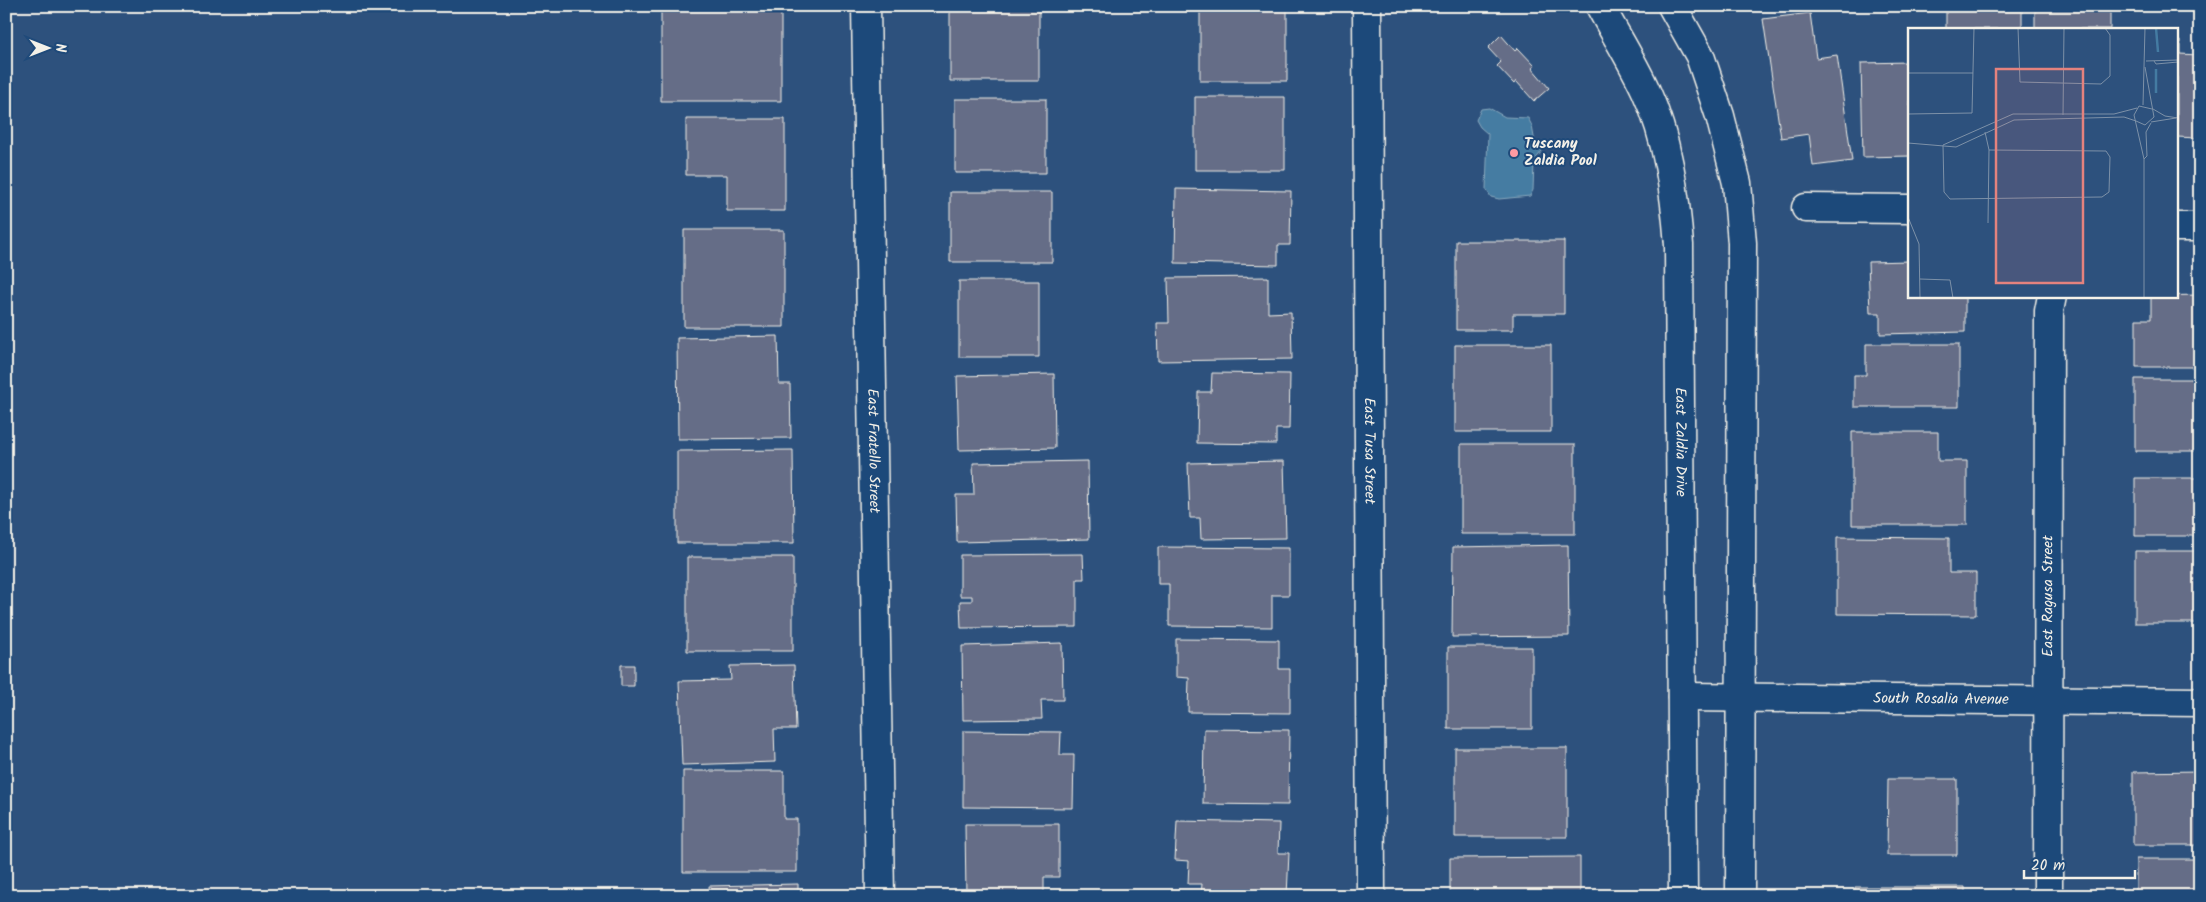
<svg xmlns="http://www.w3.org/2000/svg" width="2206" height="902" font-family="Kalam,sans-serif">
<rect width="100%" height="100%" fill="#2d517d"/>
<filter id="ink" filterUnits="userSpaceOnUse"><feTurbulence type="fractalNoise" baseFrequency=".02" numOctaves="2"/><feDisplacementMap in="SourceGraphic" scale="10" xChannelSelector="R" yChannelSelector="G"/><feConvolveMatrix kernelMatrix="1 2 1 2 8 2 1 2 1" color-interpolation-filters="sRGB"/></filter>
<g filter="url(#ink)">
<path fill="#447ba2" stroke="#8aaabe" d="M1489 108 1505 117 1528 118 1532 126 1535 143 1539 144 1542 151 1534 161 1533 190 1530 196 1499 199 1491 197 1486 189 1488 134 1480 127 1476 120 1481 109Z"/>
<path fill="#656d87" stroke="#f4f1e8" d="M661 6H781V101H661Z
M950 6H1039V81H950Z
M1200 7H1287V81H1200Z
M2035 10H2110V29H2035Z
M1946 11H2022V29H1946Z
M1810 13 1816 58 1837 55 1852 161 1813 166 1809 134 1781 138 1763 19Z
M1501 35 1515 51 1518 48 1535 66 1532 68 1549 88 1534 101 1516 81 1514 84 1497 66 1501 62 1488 48Z
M2177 40H2180V54L2198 55 2197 138 2177 137Z
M1910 62V156L1863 157 1861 63Z
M1195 97H1285V170H1195Z
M955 99H1046V173H955Z
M686 119H785V211H727V175H686Z
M1176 189 1291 191 1290 245H1278V265L1175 263Z
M950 192H1052V262H950Z
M684 230H784V327H684Z
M1456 241H1564V314H1513V330H1456Z
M1910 261V296H1965V332L1880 334V313H1870L1868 262Z
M1268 277V313L1291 312 1292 359 1158 361 1157 323H1169L1168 278Z
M959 281H1039V357H959Z
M2200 295V367H2136V319H2151V296Z
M778 336 779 384H790L791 438 678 439 677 338Z
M1866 344H1959V407H1854V375H1866Z
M1455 345H1551V432H1455Z
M1212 373 1290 374 1289 429H1276V444L1197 443 1198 392H1211Z
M1054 374 1055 448 959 450 957 376Z
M2135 379H2200V451H2135Z
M1852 432H1938V461H1967V525H1852Z
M1461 444H1575V534H1461Z
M793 450 794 543H677V451Z
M1088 461 1089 539 957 542 956 495H974L973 463Z
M1284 461 1286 538 1201 539 1200 518H1190L1188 463Z
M2135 478H2200V536H2135Z
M1837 537 1949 538V573H1976V615L1837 614Z
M1568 545 1569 636 1452 637 1453 547Z
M1158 547 1289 548V595H1272V627L1169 626V584H1158Z
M2135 551H2200V623H2135Z
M1083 554 1084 579H1077V627L961 628 960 601H972V596H960V555Z
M687 557H793V651H687Z
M1176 639 1279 640V669H1290V713L1188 712 1189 678 1176 677Z
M1062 643 1063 700H1041L1042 719 963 720 962 646Z
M1448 647H1532V729H1448Z
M621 665H634V686H621Z
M794 665 796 729H774L775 762 682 765 679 681 731 680 730 666Z
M1204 729 1289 730 1288 805 1203 804Z
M963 731 1061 732 1060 755H1074L1073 808 963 807Z
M1455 748H1567V837H1455Z
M683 771H784V819H797V872H683Z
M2200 771V845H2133V772Z
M1888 779H1957V855H1887Z
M1177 821 1279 823 1278 853H1289L1287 896 1201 895 1202 884H1188L1189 861 1175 860Z
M965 824H1059V877H1044V896H966Z
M1580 857V896H1450V858Z
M2136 859H2200V896H2136Z
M798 884V896H710L709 886Z
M1855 887H1965V896H1855Z"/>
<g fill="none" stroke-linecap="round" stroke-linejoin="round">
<defs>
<g id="minor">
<path id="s1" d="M866 6 880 896"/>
<path id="s2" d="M1367 6 1371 896"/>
<path id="s3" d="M1600 6C1615 34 1633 62 1646 91 1668 139 1675 193 1679 245L1683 896"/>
<path d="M1672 6 1700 56 1720 116 1737 183 1742 243 1740 896"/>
<path d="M1806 208 1910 209"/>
<path d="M2177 227H2200"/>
<path id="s4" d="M1682 697 2200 702"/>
<path id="s5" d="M2048 896 2049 311 2052 296"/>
</g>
</defs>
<use href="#minor" stroke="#f4f1e8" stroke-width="31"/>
<use href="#minor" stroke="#1f4a7a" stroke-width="28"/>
</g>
</g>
<circle fill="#ff9aa2" stroke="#1f4a7a" stroke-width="2" cx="1514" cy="153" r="5"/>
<g text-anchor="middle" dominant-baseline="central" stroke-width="4" stroke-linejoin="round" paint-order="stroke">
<g font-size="15" font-weight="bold" fill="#f4f1e8" stroke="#1f4a7a" text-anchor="start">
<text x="1524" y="144">Tuscany<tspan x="1524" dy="17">Zaldia Pool</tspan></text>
</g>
<g font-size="15" fill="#f4f1e8" stroke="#1f4a7a">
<text stroke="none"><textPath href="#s3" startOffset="452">East Zaldia Drive</textPath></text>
<text stroke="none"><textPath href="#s1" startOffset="445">East Fratello Street</textPath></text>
<text stroke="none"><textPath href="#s2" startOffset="445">East Tusa Street</textPath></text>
<text stroke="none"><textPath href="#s5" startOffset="300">East Ragusa Street</textPath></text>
<text stroke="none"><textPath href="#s4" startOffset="259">South Rosalia Avenue</textPath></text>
</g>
</g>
<g transform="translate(1908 28)">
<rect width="270" height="270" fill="#2d517d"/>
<path fill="none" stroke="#447ba2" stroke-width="2.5" d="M248 0 250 24M248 41V65"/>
<path fill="none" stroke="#7d91a8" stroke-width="1" d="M110 0 112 54 193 56 202 48V7L197 0M238 33 270 32M246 33 248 36 270 34M0 45H65M235 77 237 0M245 81 257 88 270 90M0 86 64 85 66 0M155 87 156 0M228 93 237 97 246 89 237 39M243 94 268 90M77 104 81 122 80 195M0 115 48 119 106 92 216 89 228 93M35 117 36 164 42 171 194 169 201 164 202 129 198 123 81 122M35 117 105 86H206L229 80M236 131 239 128 238 104 243 95M0 189 11 216 12 270M12 251 42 252 45 270M236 270V131L226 87 231 78 244 81"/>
<path fill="#e4827e" fill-opacity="0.15" stroke="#e4827e" stroke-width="2.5" d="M88 41H175V255H88Z"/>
<rect width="270" height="270" fill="none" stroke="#f4f1e8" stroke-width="2.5"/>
</g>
<rect width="2206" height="902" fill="none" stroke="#1f4a7a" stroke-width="25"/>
<rect x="12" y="12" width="2181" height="877" fill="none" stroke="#f4f1e8" stroke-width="2" filter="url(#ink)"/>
<g transform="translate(48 48) rotate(90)" stroke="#1f4a7a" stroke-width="4" paint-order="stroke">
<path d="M0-4L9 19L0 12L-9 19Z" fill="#f4f1e8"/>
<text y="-8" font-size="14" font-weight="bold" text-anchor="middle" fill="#f4f1e8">N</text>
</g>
<path d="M2024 870v8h111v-8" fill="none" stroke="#f4f1e8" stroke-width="2.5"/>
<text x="2031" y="870" font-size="15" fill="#f4f1e8" stroke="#1f4a7a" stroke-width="4" paint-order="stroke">20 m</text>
</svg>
